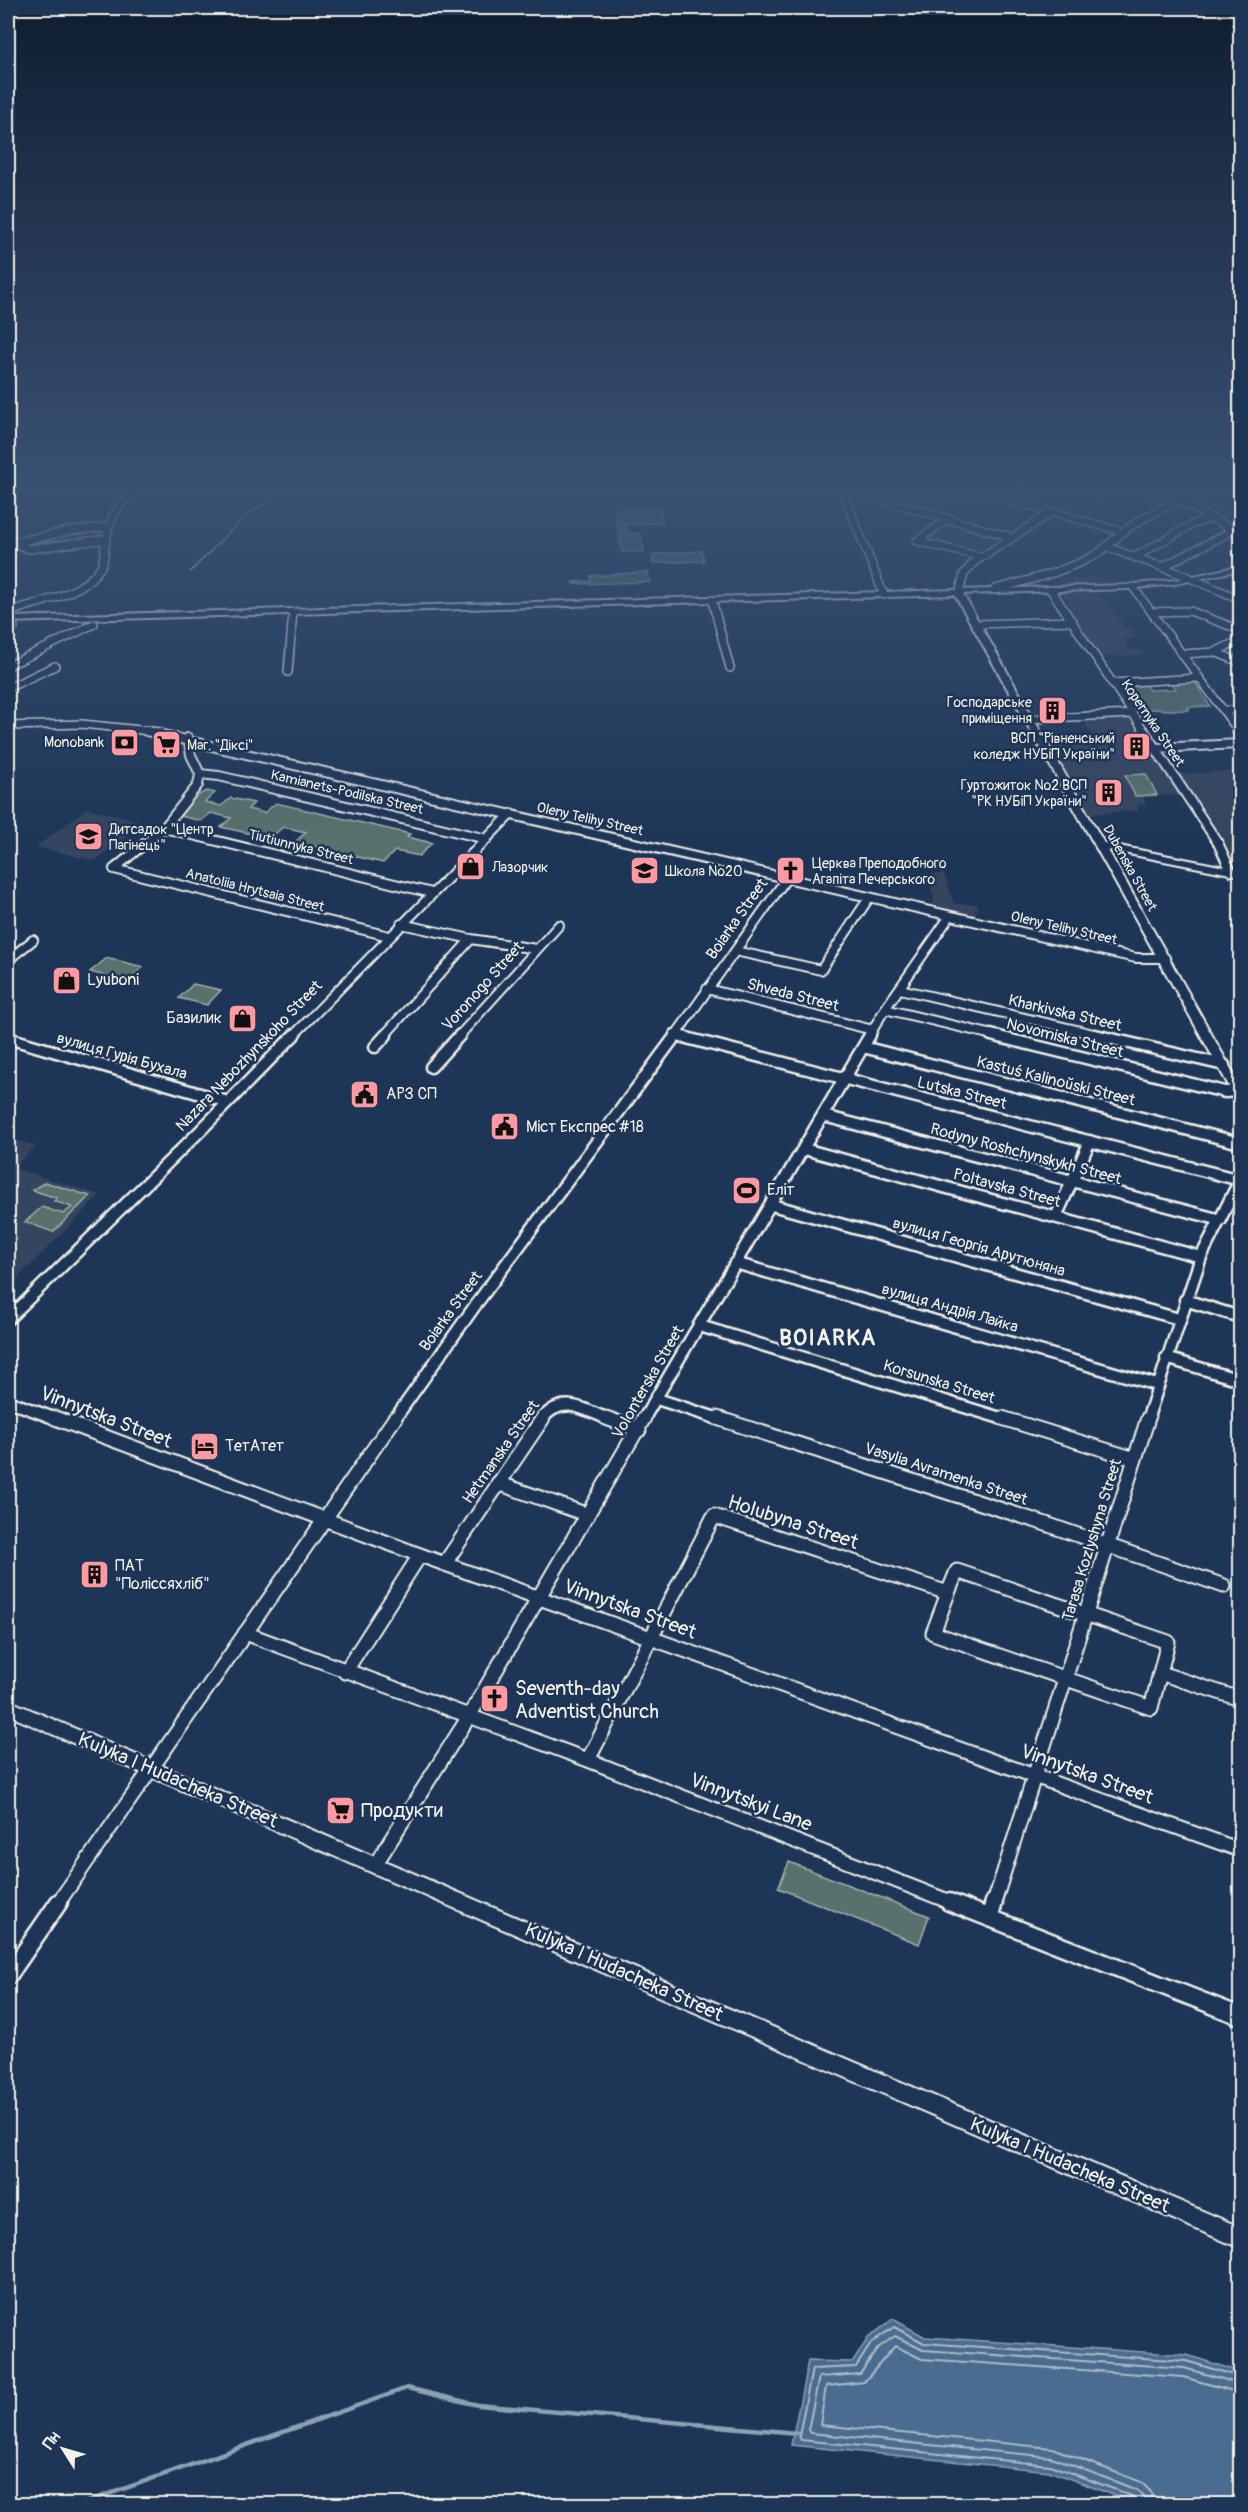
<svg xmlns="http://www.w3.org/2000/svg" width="1248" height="2512" font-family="Pangolin,sans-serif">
<rect width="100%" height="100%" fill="#1d3557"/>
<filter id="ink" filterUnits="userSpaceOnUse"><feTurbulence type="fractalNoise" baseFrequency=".0167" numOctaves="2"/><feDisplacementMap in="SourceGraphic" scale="12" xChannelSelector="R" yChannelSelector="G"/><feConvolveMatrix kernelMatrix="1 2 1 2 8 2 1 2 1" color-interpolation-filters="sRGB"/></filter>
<g filter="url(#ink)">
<path fill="#34455f" d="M892 490H964L987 497 969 506 956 504 939 512 879 495Z
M1032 490H1134L1133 492 1151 498 1137 505 1114 498 1101 506Z
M947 520 1006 536 977 555 916 539Z
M1055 574 1064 579 1070 577 1081 581 1095 575 1123 585 1067 589 1052 575Z
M1098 592 1126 629H1130L1136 638 1124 639 1130 650H1140L1144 655 1101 657 1061 593Z
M1130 716 1183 795 1143 796 1146 804 1137 805 1139 811 1089 814 1081 795 1052 747 1081 746 1079 741 1095 740 1082 718Z
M1240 771V870L1235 867 1222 843 1176 774Z
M87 808 145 822 95 861 36 847Z
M926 874H944L954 904H977L979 907 974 917 932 907 934 899Z
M8 1138 36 1146 14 1168 100 1195 8 1288Z"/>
<path fill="#58716d" stroke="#a6b1aa" stroke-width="1.5" d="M660 507 663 523 627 524V531H618L615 509Z
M636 533 641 535 644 552H622L619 534Z
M702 551 704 561 652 563 654 554Z
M648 572 650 582 574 584 573 582 591 581V576Z
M1193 679 1210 706 1188 707 1189 710C1171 711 1153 708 1134 709L1118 684 1143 682 1149 690 1176 689 1169 680Z
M1146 774 1157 795 1135 796 1125 775Z
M207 791 215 793 205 802 221 806 231 798 254 803 248 809 264 813 276 803 410 834 407 837 432 843 419 856 395 851 383 863 295 842 306 832 283 827 270 838 221 827 231 818 211 813 201 821 176 815 188 800Z
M107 958 143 967 127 982 90 972Z
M193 984 221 990 207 1005 179 998Z
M45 1182 90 1196 53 1232 25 1222 42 1207 63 1214 72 1207 54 1201 57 1198 32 1190Z
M789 1862 929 1916 919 1944 778 1888Z"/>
<path fill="#486c90" stroke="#8da1b3" stroke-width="1.5" d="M893 2319 925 2337 1187 2355 1240 2372V2504H1137L1049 2471 791 2445 808 2361 853 2362 868 2338Z"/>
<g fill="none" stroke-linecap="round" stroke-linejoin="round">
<path stroke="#afbcc5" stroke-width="2" d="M1137 2504 1132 2496 1050 2465 801 2440 799 2436 812 2369 856 2367 872 2342 894 2327 924 2343 1186 2361 1240 2377
M1144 2504 1143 2496 1137 2490 1051 2457 810 2433 808 2430 819 2377 860 2374 878 2348 895 2336 923 2350 1184 2368 1240 2384
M1153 2504 1151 2492 1141 2482 1052 2448 820 2425 826 2386 864 2382 895 2346 922 2359 1183 2377 1240 2393"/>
<path stroke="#8da1b3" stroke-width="4.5" d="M81 2504 407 2388 478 2405 797 2433"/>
<defs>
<path id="minor-far4" d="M842 490 884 595
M974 490 1123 532
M1151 490 1183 502 1240 534
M843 491 855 492 1011 537
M948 519 917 541 981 557
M8 541 29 549 106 539
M12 543 69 531 108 527
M1107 547 1189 577
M1135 557 1193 524 1211 518
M1164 566 1234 530
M1192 579 1240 599
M1133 587 1239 732
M995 589C1029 580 1064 572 1095 555 1107 548 1116 537 1127 529 1154 510 1184 498 1215 490
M960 590 964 574 973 563 1052 512
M1051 590 1145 732
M712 600 730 668
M8 612C37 602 82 596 100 568 105 562 104 553 105 546 109 518 116 503 141 490
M1152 612 1190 611 1240 630
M977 624 1073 621
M8 631 14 627
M1215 652 1240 640
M1183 654 1215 652 1240 662
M8 666 94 624
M288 672 293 612
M1112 683 1199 678
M8 688 55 666
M1224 710H1240
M1030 719 1132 714
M8 726 82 724 160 732"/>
<path id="minor-far3" d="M146 731 1100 950 1136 958H1165
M1144 731 1218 843 1231 871
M1237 731 1240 734
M1156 748 1240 744
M200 774 219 776 487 839
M164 828 432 893
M114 869 389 936
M114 869 164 828 198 785 200 774 191 755 188 738
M401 924 471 939 536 949
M735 951 821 970 869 898
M8 960 33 940
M707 989 873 1030
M900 989 1102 1036
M885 1009 997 1036
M675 1035 680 1036
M293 1036 511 814
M384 1036 471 939
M459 1036 559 925
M675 1036 786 879
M869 1036 885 1009 950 916"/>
<path id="minor-far2" d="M675 1035 1240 1180
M991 1035 1225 1092 1238 1091
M1095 1035 1224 1065
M8 1038 228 1102
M375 1047 386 1035
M863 1047 1240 1143
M431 1067 460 1035
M824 1116 1221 1220
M804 1149 1201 1257
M772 1205 1179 1319
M1056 1217 1090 1141
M735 1263 1157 1385
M1185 1300 1240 1317
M8 1319 198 1133 294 1035
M700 1326 1007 1420
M1166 1358 1240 1380
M657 1399 722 1420
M8 1401 59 1420
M394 1420 477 1303 676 1035
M541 1420C563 1393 584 1410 611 1420
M643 1420 870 1035
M1147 1420 1201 1257 1240 1180"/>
<path id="minor-far1" d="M55 1418 420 1555 1240 1850
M606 1418 639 1430
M717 1418 1046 1524 1224 1586
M1002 1418 1135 1459
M498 1483 588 1515
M445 1563 543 1418
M948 1593 933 1633 1151 1708 1160 1673
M245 1633 588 1760 953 1903
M345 1672 420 1555
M588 1760 714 1516 948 1593 957 1571 1168 1642 1160 1673 1240 1699
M375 1865 468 1718 644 1418
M58 1903 395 1418
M994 1903 1148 1418"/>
<path id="minor" d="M949 1902 1240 2016
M990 1916 994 1902
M8 1976 59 1902"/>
<path id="major" d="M1240 566V570L1175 584 1127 589 963 594 1104 843 1240 870V876L1108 850 1240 1085V1099L1234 1095 955 595 8 622V617L1127 585 1175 580Z
M8 1700 1240 2227V2248L8 1715Z"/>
</defs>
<use href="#minor-far4" stroke="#f4f1e8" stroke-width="10"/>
<use href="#minor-far3" stroke="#f4f1e8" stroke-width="12"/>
<use href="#minor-far2" stroke="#f4f1e8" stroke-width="15"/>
<use href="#minor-far1" stroke="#f4f1e8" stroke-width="17"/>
<use href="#minor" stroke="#f4f1e8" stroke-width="21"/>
<use href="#major" stroke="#f4f1e8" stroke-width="4"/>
<use href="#minor-far4" stroke="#1d3557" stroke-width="7"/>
<use href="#minor-far3" stroke="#1d3557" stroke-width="8"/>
<use href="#minor-far2" stroke="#1d3557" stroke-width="10"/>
<use href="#minor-far1" stroke="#1d3557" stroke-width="13"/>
<use href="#minor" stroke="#1d3557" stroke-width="16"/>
<use href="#major" fill="#1d3557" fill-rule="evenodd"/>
<path stroke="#f4f1e8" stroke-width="1.5" d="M190 572 246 515 286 490"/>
</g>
</g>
<linearGradient id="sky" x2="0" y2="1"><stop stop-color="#101d30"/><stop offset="0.58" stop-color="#3a5174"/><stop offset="1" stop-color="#3a5174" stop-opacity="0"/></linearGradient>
<rect width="1248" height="842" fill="url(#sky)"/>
<defs>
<symbol id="building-square" viewBox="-11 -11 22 22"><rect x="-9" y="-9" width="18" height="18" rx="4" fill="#ff9aa2" stroke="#1d3557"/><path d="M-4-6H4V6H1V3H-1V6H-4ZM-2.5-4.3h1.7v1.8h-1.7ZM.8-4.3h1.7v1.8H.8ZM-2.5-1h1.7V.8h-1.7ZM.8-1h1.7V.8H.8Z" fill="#111"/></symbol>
<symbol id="bank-square" viewBox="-11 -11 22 22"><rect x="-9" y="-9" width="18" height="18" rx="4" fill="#ff9aa2" stroke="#1d3557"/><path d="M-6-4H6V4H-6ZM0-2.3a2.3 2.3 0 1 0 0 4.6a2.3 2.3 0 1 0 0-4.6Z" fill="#111"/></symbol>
<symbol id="supermarket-square" viewBox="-11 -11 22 22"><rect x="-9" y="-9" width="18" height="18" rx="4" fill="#ff9aa2" stroke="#1d3557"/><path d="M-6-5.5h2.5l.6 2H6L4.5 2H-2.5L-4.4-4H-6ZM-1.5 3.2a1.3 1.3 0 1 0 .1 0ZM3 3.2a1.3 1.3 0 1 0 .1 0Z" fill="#111"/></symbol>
<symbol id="school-square" viewBox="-11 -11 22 22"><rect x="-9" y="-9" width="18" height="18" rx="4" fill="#ff9aa2" stroke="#1d3557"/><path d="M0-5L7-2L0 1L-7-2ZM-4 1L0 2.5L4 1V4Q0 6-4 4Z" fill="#111"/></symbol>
<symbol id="shop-square" viewBox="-11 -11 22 22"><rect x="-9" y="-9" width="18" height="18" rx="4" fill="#ff9aa2" stroke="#1d3557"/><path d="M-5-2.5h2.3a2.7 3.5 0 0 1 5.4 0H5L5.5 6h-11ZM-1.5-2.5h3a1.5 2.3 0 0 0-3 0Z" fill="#111"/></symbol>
<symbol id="church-square" viewBox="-11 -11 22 22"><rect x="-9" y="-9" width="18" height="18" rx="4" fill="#ff9aa2" stroke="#1d3557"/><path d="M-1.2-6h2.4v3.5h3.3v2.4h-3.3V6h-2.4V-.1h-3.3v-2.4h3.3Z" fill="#111"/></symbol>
<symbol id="civic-square" viewBox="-11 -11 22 22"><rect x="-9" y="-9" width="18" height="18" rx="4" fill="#ff9aa2" stroke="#1d3557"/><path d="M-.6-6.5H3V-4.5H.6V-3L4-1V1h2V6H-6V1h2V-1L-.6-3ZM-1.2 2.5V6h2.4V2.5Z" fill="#111"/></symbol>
<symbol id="stadium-square" viewBox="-11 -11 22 22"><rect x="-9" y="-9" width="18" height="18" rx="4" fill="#ff9aa2" stroke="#1d3557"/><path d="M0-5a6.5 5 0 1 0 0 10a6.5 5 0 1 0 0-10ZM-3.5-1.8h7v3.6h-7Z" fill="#111"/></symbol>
<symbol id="hotel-square" viewBox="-11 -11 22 22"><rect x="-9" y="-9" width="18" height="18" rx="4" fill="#ff9aa2" stroke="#1d3557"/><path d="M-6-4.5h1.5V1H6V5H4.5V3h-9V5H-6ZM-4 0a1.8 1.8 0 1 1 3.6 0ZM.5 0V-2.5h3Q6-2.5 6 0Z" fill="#111"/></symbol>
</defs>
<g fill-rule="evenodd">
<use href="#building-square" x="1036" y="694" width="33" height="33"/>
<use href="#bank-square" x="108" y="726" width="33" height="33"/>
<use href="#supermarket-square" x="150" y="728" width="33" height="33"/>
<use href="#building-square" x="1120" y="730" width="33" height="33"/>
<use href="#building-square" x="1092" y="776" width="33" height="33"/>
<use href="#school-square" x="72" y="820" width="33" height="33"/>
<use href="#shop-square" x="454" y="850" width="33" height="33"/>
<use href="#school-square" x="628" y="854" width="33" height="33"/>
<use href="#church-square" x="774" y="854" width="33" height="33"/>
<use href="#shop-square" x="50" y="964" width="33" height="33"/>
<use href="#shop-square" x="226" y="1002" width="33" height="33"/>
<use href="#civic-square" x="348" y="1078" width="33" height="33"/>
<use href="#civic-square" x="488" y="1110" width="33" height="33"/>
<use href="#stadium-square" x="730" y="1174" width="33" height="33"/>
<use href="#hotel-square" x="188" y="1430" width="33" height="33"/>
<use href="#building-square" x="78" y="1558" width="33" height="33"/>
<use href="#church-square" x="478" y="1682" width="33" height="33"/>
<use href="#supermarket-square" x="324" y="1794" width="33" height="33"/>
</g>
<g text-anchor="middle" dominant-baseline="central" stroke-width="5" stroke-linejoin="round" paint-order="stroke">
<g font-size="14" fill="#f4f1e8" stroke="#1d3557" text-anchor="start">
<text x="1032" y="702" text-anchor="end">Господарське<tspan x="1032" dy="16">приміщення</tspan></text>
<text x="1115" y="738" text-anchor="end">ВСП "Рівненський<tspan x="1115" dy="16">коледж НУБіП України"</tspan></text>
<text x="104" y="742" text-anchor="end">Monobank</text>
<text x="187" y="745">Маг. "Діксі"</text>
<text x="1087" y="785" text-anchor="end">Гуртожиток №2 ВСП<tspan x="1087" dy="16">"РК НУБіП України"</tspan></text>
<text x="109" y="829">Дитсадок "Центр<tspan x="109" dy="16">Пагінець"</tspan></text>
<text x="812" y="863">Церква Преподобного<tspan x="812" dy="16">Агапіта Печерського</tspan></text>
<text x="492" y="867">Лазорчик</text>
<text x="665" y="871">Школа №20</text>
</g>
<g font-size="14" fill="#f4f1e8" stroke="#1d3557">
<text transform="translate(1153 723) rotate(56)">Kopernyka Street</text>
<text transform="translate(347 792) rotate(13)">Kamianets-Podilska Street</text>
<text transform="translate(590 819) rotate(13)">Oleny Telihy Street</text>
<text transform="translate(301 847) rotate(14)">Tiutiunnyka Street</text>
<text transform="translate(1130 868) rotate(61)">Dubenska Street</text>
<text transform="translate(255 890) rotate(14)">Anatoliia Hrytsaia Street</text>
<text transform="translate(1064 928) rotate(13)">Oleny Telihy Street</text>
</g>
<g font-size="16" fill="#f4f1e8" stroke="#1d3557">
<text transform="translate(737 919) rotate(-55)">Boiarka Street</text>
<text transform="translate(483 986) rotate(-48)">Voronogo Street</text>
<text transform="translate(793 995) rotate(14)">Shveda Street</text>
<text transform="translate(1065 1013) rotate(13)">Kharkivska Street</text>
<text transform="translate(1065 1038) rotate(14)">Novomiska Street</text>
<text transform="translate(122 1056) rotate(16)">вулиця Гурія Бухала</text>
<text transform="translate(249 1056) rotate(-46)">Nazara Nebozhynskoho Street</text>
<text transform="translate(1056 1081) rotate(14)">Kastuś Kalinoŭski Street</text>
<text transform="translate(962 1093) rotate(14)">Lutska Street</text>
<text transform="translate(1026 1154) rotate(15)">Rodyny Roshchynskykh Street</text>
<text transform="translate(1007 1188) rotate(15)">Poltavska Street</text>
<text transform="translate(979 1247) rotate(16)">вулиця Георгія Арутюняна</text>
<text transform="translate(950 1308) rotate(16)">вулиця Андрія Лайка</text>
<text transform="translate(451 1311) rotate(-54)">Boiarka Street</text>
<text transform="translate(648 1382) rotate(-60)">Volonterska Street</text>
<text transform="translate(939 1382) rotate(17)">Korsunska Street</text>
<text transform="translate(501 1452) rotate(-55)">Hetmanska Street</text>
<text transform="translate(946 1474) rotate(18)">Vasylia Avramenka Street</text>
<text transform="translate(1092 1540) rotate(-73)">Tarasa Kozlyshyna Street</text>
</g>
<g font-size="16" fill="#f4f1e8" stroke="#1d3557" text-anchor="start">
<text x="87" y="980">Lyuboni</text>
<text x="222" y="1018" text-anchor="end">Базилик</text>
<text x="386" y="1094">АРЗ СП</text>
<text x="526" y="1127">Міст Експрес #18</text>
<text x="767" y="1190">Еліт</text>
<text x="225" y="1446">ТетАтет</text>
<text x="115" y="1566">ПАТ<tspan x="115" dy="18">"Поліссяхліб"</tspan></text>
</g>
<g font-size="20" fill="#f4f1e8" stroke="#1d3557">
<text transform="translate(106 1417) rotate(21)">Vinnytska Street</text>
<text transform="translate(793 1522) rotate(18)">Holubyna Street</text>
<text transform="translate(630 1609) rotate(20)">Vinnytska Street</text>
<text transform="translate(1087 1774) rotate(20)">Vinnytska Street</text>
<text transform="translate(178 1780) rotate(23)">Kulyka I Hudacheka Street</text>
<text transform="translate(751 1802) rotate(21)">Vinnytskyi Lane</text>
<text transform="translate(624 1972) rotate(24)">Kulyka I Hudacheka Street</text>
<text transform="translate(1070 2165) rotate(23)">Kulyka I Hudacheka Street</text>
</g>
<g font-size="20" fill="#f4f1e8" stroke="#1d3557" text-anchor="start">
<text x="515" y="1688">Seventh-day<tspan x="515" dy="23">Adventist Church</tspan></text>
<text x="361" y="1810">Продукти</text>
</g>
<g font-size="22" font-weight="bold" letter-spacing="1.5" fill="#f4f1e8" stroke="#1d3557">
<text x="828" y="1338">BOIARKA</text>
</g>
</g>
<rect width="1248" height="2512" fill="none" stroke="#1d3557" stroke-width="30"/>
<rect x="15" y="15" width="1218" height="2482" fill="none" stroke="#f4f1e8" stroke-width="2" filter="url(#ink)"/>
<g transform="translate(63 2449) rotate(307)" stroke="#1d3557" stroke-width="4.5" paint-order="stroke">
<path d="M0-4.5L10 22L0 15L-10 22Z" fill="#f4f1e8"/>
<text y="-9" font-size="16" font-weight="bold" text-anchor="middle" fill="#f4f1e8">Пн</text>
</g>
</svg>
